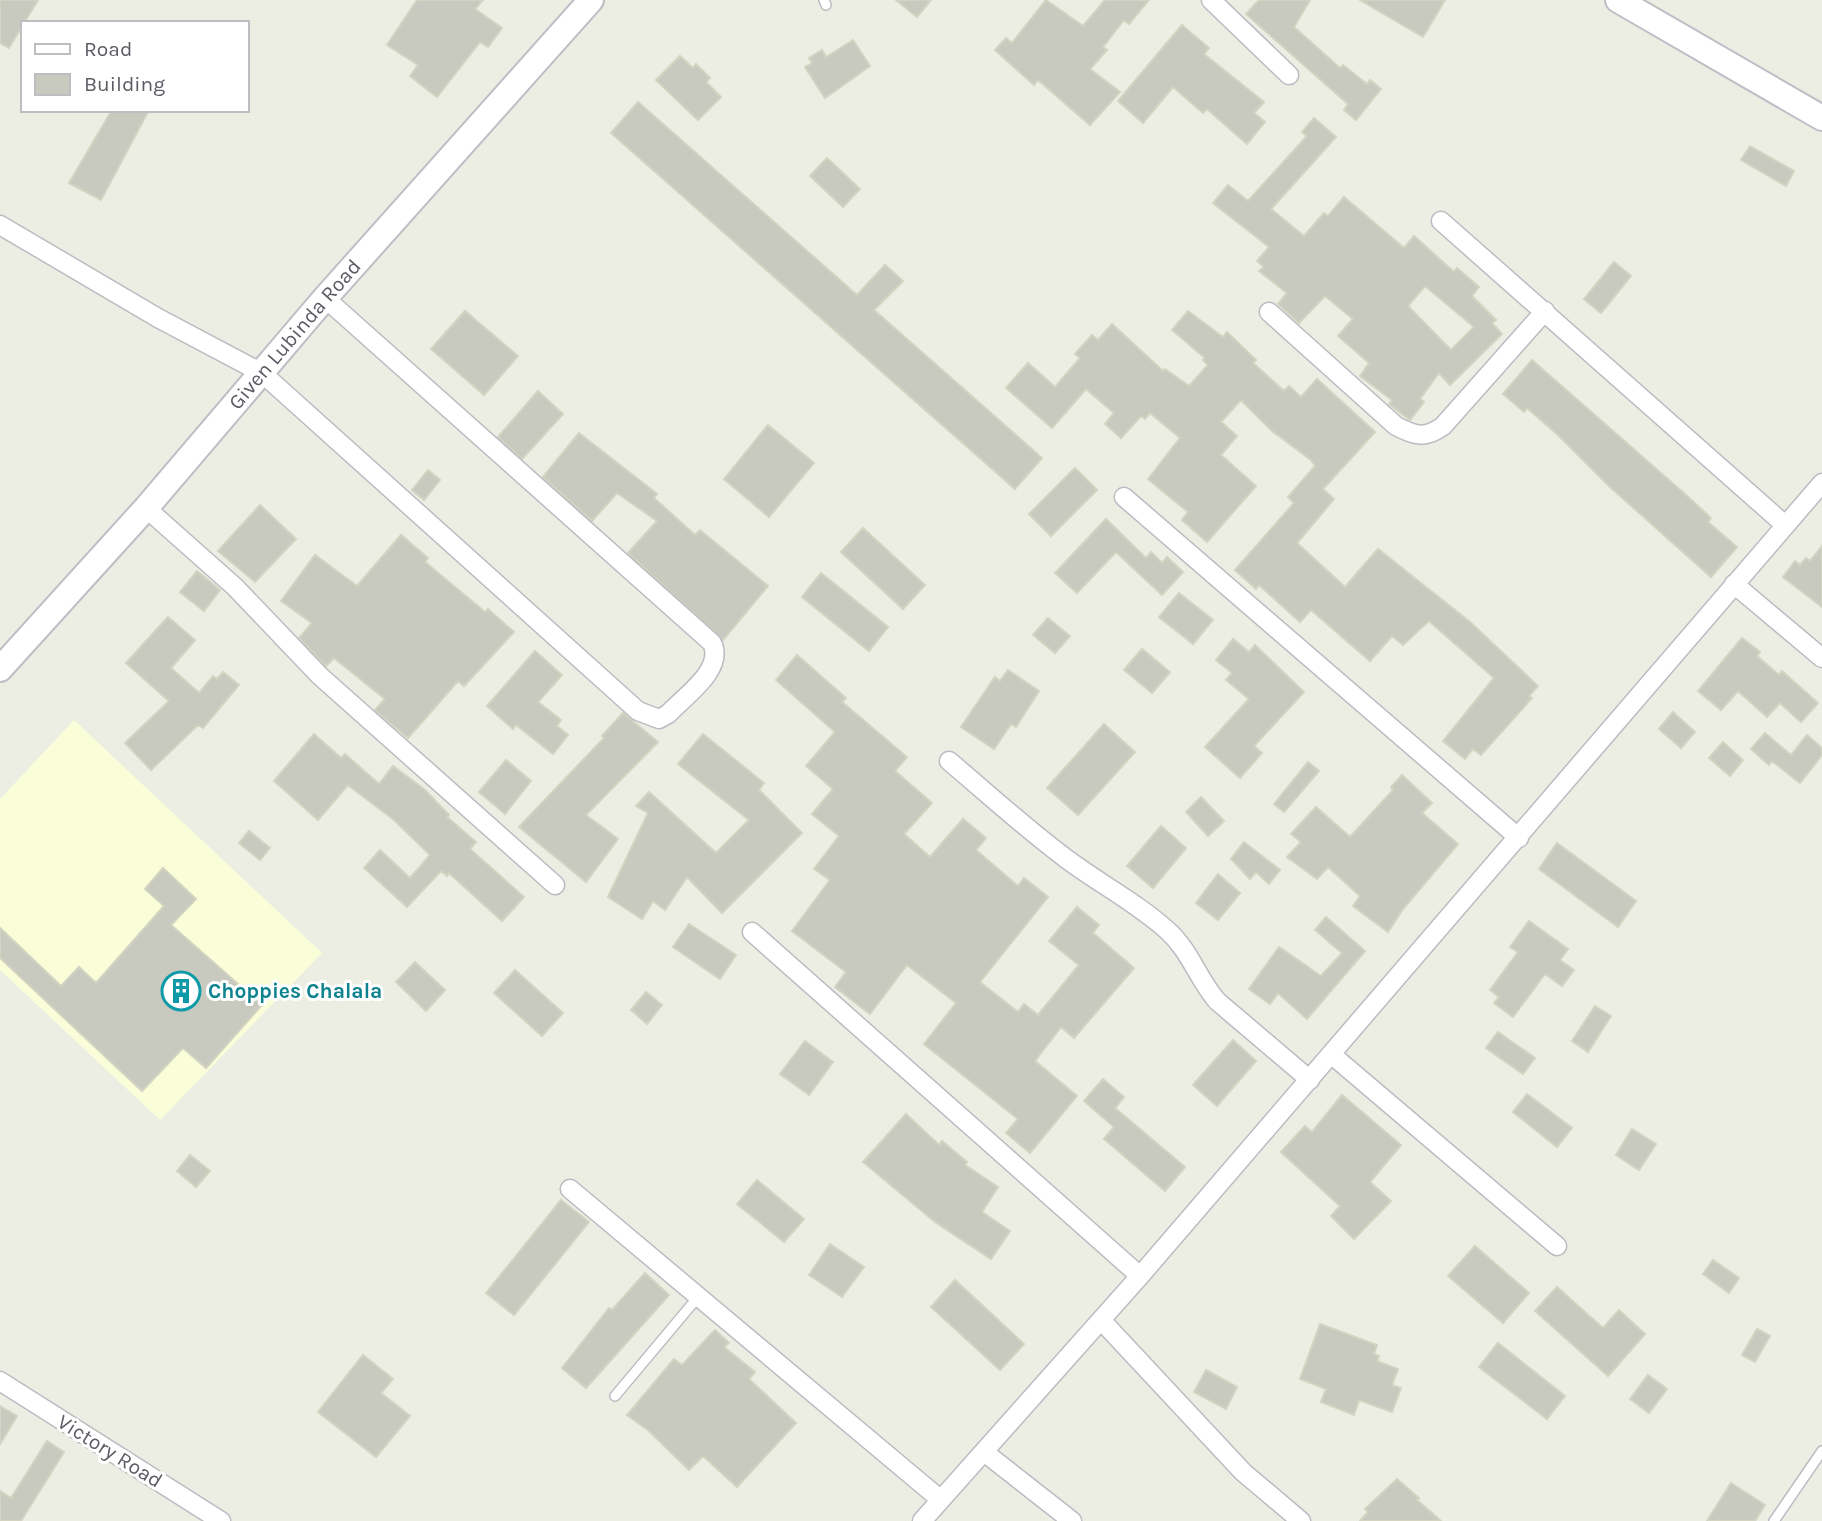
<svg xmlns="http://www.w3.org/2000/svg" width="1822" height="1521" font-family="Karla,sans-serif">
<rect width="100%" height="100%" fill="#eceee3"/>
<path fill="#f9fed8" d="M74 720 322 953 160 1120 0 970V799Z"/>
<path fill="#c8c9bf" stroke="#d2d3c1" stroke-width="2" fill-rule="evenodd" d="M0 0H38L9 48 0 43Z
M417 0H483L475 9 502 28 488 47 480 42 437 97 410 76 418 65 387 45Z
M896 0H931L917 17Z
M1046 0 1083 26 1105 0H1149L1129 24 1124 20 1103 47 1107 50 1090 69 1120 92 1090 125 1038 80 1034 85 995 50 1006 38 1012 43Z
M1259 0H1310L1294 27 1340 68 1343 65 1367 84 1370 80 1381 89 1356 120 1344 110 1348 104 1246 14Z
M1360 0H1445L1423 37Z
M1182 25 1209 48 1204 54 1264 102 1254 113 1265 122 1247 144 1207 109 1203 113 1173 87 1143 123 1118 101Z
M853 40 870 66 825 98 805 67 812 63 809 58 822 50 826 57Z
M680 56 693 68 696 64 710 78 706 82 721 97 698 120 656 80Z
M638 102 857 295 885 265 903 281 874 310 1042 458 1015 489 611 133Z
M112 110H149L101 200 69 183Z
M1314 118 1336 137 1271 209 1304 236 1324 213 1328 216 1344 197 1404 248 1414 236 1454 272 1457 268 1479 287 1472 296 1496 320 1492 323 1502 334 1450 385 1439 373 1420 399 1424 402 1410 420 1389 404 1392 400 1360 376 1369 363 1338 336 1353 319 1325 296 1299 323 1278 304 1287 293 1259 271 1264 267 1257 261 1269 247 1213 203 1228 185 1248 201 1307 136 1302 132ZM1425 286 1474 327 1451 350 1408 306Z
M1750 146 1794 171 1786 186 1741 160Z
M827 158 860 189 843 207 810 176Z
M1614 262 1631 276 1601 313 1584 299Z
M465 311 518 356 484 395 431 349Z
M1188 311 1223 337 1227 332 1256 360 1253 363 1284 391 1289 386 1301 397 1317 379 1375 432 1323 489 1334 499 1297 543 1345 587 1378 549 1470 622 1538 686 1529 696 1532 698 1481 755 1473 749 1465 759 1443 741 1494 678 1429 621 1403 645 1392 636 1370 661 1311 610 1300 622 1259 585 1256 589 1235 570 1294 503 1288 497 1315 466 1311 460 1272 431 1241 400 1221 422 1237 436 1221 455 1256 486 1207 542 1182 520 1188 512 1148 479 1180 438 1150 413 1145 419 1141 416 1121 438 1105 424 1114 413 1086 389 1052 428 1006 388 1028 363 1055 387 1080 358 1075 354 1092 335 1098 340 1112 324 1163 371 1165 369 1189 386 1208 365 1203 360 1205 358 1172 330Z
M1532 360 1686 495 1711 518 1708 522 1737 547 1711 577 1610 487 1558 435 1527 408 1524 412 1503 394Z
M538 391 563 414 522 459 498 437Z
M768 425 814 463 769 517 724 479Z
M579 433 657 494 654 498 695 535 700 530 768 586 723 640 628 553 657 521 617 493 592 521 543 477Z
M1075 468 1097 490 1051 536 1029 514Z
M428 470 440 480 424 500 412 490Z
M260 505 296 539 255 582 218 551Z
M1106 519 1146 558 1151 552 1162 563 1167 557 1183 572 1162 595 1116 552 1077 593 1055 573Z
M863 528 925 585 903 609 841 552Z
M401 535 428 558 425 562 485 612 488 609 514 632 464 686 458 681 408 738 375 710 385 699 334 658 326 666 299 638 312 623 281 601 315 555 357 586Z
M1822 546V607L1783 577 1795 561 1800 565 1806 558 1810 561Z
M197 571 220 590 204 611 180 592Z
M821 573 888 627 869 651 802 597Z
M1179 593 1213 620 1193 644 1159 617Z
M168 617 195 640 171 668 199 693 213 676 217 679 223 672 239 685 203 728 198 725 151 770 125 743 169 701 126 663Z
M1048 618 1070 636 1055 653 1033 635Z
M1742 638 1760 652 1757 656 1779 675 1782 671 1818 703 1801 722 1780 703 1767 717 1738 691 1721 710 1698 691Z
M1233 639 1249 652 1255 645 1304 692 1254 746 1262 753 1240 778 1205 747 1249 699 1226 680 1232 673 1216 660Z
M1142 649 1170 672 1152 693 1124 670Z
M535 651 562 675 538 702 561 720 557 726 568 735 553 754 516 725 513 729 487 706Z
M797 655 846 698 842 702 907 757 895 771 932 803 904 834 930 857 963 819 986 838 976 850 1018 886 1024 878 1048 897 980 982 1018 1012 1024 1004 1038 1015 1079 965 1049 941 1077 907 1099 925 1093 933 1134 968 1074 1038 1061 1027 1035 1061 1077 1096 1030 1153 1006 1133 1018 1119 924 1044 956 1003 907 965 870 1014 835 987 846 972 792 931 830 880 814 869 839 836 812 814 833 789 806 766 835 732 776 680Z
M1008 670 1039 691 1016 727 1011 724 994 749 961 727 995 677 1000 681Z
M1673 712 1695 732 1681 748 1659 729Z
M623 713 658 742 586 815 618 839 586 882 519 827 604 738 602 736Z
M1104 724 1135 752 1078 815 1047 788Z
M1765 733 1791 755 1807 735 1822 748V755L1800 783 1772 761 1769 765 1751 749Z
M314 734 341 758 345 754 379 784 393 766 425 790 449 815 447 817 476 842 470 849 524 897 502 921 449 873 447 876 441 871 407 907 364 868 380 850 410 878 430 855 394 820 348 785 318 820 274 781Z
M703 734 764 783 759 790 802 833 722 913 687 877 665 910 653 901 642 919 608 897 648 813 636 806 649 792 716 853 749 820 678 764Z
M1723 742 1743 760 1730 776 1709 758Z
M506 760 531 781 505 814 479 792Z
M1308 762 1319 771 1284 812 1274 804Z
M1402 775 1432 803 1422 813 1458 844 1403 909 1388 932 1353 906 1360 896 1328 867 1317 879 1287 857 1301 842 1291 834 1316 807 1350 837 1393 790 1391 787Z
M1201 797 1224 821 1208 836 1186 812Z
M1161 826 1186 848 1153 888 1127 866Z
M249 831 270 848 260 860 239 843Z
M1244 842 1280 870 1269 884 1256 872 1250 879 1231 859Z
M1557 843 1636 901 1618 927 1539 869Z
M163 868 196 899 171 925 262 1005 206 1068 183 1048 142 1091 0 958V928L61 986 79 967 96 983 164 906 145 889Z
M1218 874 1240 893 1218 920 1196 903Z
M1326 917 1365 951 1307 1019 1278 993 1270 1004 1249 989 1279 947 1321 976 1342 953 1315 930Z
M1529 921 1568 949 1560 960 1574 970 1562 986 1545 974 1513 1017 1494 1003 1499 997 1490 990 1518 952 1510 947Z
M689 924 736 955 720 979 673 947Z
M415 962 445 990 426 1011 396 982Z
M515 970 563 1013 542 1036 494 993Z
M646 992 662 1005 647 1024 631 1010Z
M1595 1006 1611 1016 1588 1052 1572 1041Z
M1498 1032 1535 1058 1523 1074 1486 1048Z
M1233 1040 1256 1061 1217 1106 1193 1085Z
M805 1041 833 1062 809 1095 780 1074Z
M1103 1079 1124 1097 1115 1108 1185 1167 1165 1191 1104 1139 1114 1127 1084 1101Z
M1527 1094 1572 1128 1557 1147 1513 1112Z
M1342 1095 1401 1145 1370 1182 1391 1201 1354 1239 1331 1216 1340 1206 1281 1152 1305 1126 1312 1132Z
M906 1114 939 1145 942 1141 967 1162 965 1165 998 1187 982 1212 1010 1231 991 1259 935 1222 863 1162Z
M1632 1129 1656 1144 1639 1170 1616 1155Z
M190 1155 210 1171 196 1187 177 1171Z
M757 1180 804 1219 784 1242 737 1204Z
M561 1200 589 1222 514 1315 486 1293Z
M830 1244 864 1267 842 1297 809 1275Z
M1475 1246 1529 1293 1503 1323 1448 1276Z
M1713 1260 1739 1278 1729 1293 1703 1274Z
M645 1273 669 1295 586 1388 562 1368 609 1308 612 1310Z
M955 1280 1024 1344 1000 1370 931 1307Z
M1557 1287 1603 1328 1619 1310 1645 1334 1608 1376 1535 1311Z
M1320 1324 1377 1345 1374 1354 1379 1356 1377 1361 1398 1369 1392 1385 1401 1388 1392 1412 1359 1400 1354 1415 1321 1402 1326 1389 1300 1379Z
M1757 1329 1770 1336 1755 1362 1742 1355Z
M715 1330 729 1343 724 1347 755 1372 749 1379 796 1423 737 1487 703 1456 689 1470 649 1431 627 1415 674 1359 682 1365Z
M1498 1343 1565 1396 1547 1419 1479 1367Z
M363 1355 393 1379 381 1393 410 1416 376 1457 318 1412Z
M1206 1370 1237 1387 1226 1409 1194 1392Z
M1648 1375 1667 1389 1649 1413 1630 1399Z
M0 1406 17 1416 0 1444Z
M47 1441 64 1452 21 1521H0V1491L11 1498Z
M1397 1479 1419 1498 1417 1500 1441 1521H1360L1368 1512 1365 1509Z
M1731 1483 1765 1505 1755 1521H1707Z"/>
<g fill="none" stroke-linecap="round" stroke-linejoin="round">
<defs>
<path id="lane" d="M824 0 826 5
M615 1396 698 1297
M1774 1521 1822 1451"/>
<path id="street" d="M1211 0 1289 75
M1441 221 1785 525
M0 225 158 318 262 373 638 711 659 719 668 714C685 696 725 669 712 643L325 298
M1269 312 1396 426C1415 436 1425 439 1443 426L1545 311
M1124 497 1519 838
M146 508 235 587 320 676 555 885
M1734 584 1822 658
M949 761C987 793 1024 827 1064 857 1098 883 1136 902 1168 931 1190 951 1198 979 1217 1001L1310 1080
M752 932 1140 1276
M1332 1055 1557 1246
M570 1189 941 1500
M1101 1320 1243 1472 1301 1521
M0 1381 221 1521
M984 1452 1072 1521
M922 1521 1140 1276 1822 483"/>
<g id="secondary">
<path d="M1618 0 1822 118"/>
<path id="s1" d="M0 669 146 508 325 298 591 0"/>
</g>
</defs>
<use href="#lane" stroke="#bbbbc2" stroke-width="12"/>
<use href="#street" stroke="#bbbbc2" stroke-width="21"/>
<use href="#secondary" stroke="#bdbec6" stroke-width="28"/>
<use href="#lane" stroke="#fff" stroke-width="9"/>
<use href="#street" stroke="#fff" stroke-width="18"/>
<use href="#secondary" stroke="#fff" stroke-width="24"/>
</g>
<defs>
<symbol id="building-ring" viewBox="-11 -11 22 22"><circle r="9.5" fill="#fff" stroke="#0f9aa8" stroke-width="1.5"/><path d="M-4-6H4V6H1V3H-1V6H-4ZM-2.5-4.3h1.7v1.8h-1.7ZM.8-4.3h1.7v1.8H.8ZM-2.5-1h1.7V.8h-1.7ZM.8-1h1.7V.8H.8Z" fill="#0f9aa8"/></symbol>
</defs>
<g fill-rule="evenodd">
<use href="#building-ring" x="159" y="969" width="44" height="44"/>
</g>
<g text-anchor="middle" dominant-baseline="central" stroke-width="6" stroke-linejoin="round" paint-order="stroke">
<g font-size="21" fill="#5b5c64" stroke="#fff">
<text stroke="none"><textPath href="#s1" startOffset="446">Given Lubinda Road</textPath></text>
<text transform="translate(110 1451) rotate(32)">Victory Road</text>
</g>
<g font-size="21" font-weight="bold" fill="#0d838f" stroke="#fff" text-anchor="start">
<text x="208" y="991">Choppies Chalala</text>
</g>
</g>
<rect x="21" y="21" width="228" height="91" fill="#ffffff" stroke="#bdbec1" stroke-width="2"/>
<rect x="35" y="44" width="35" height="10" fill="#ffffff" stroke="#bdbec1" stroke-width="2"/>
<text x="84" y="56" font-size="21" fill="#5b5c64">Road</text>
<rect x="35" y="74" width="35" height="21" fill="#c8c9bf" stroke="#bdbec1" stroke-width="2"/>
<text x="84" y="91" font-size="21" fill="#5b5c64">Building</text>
</svg>
